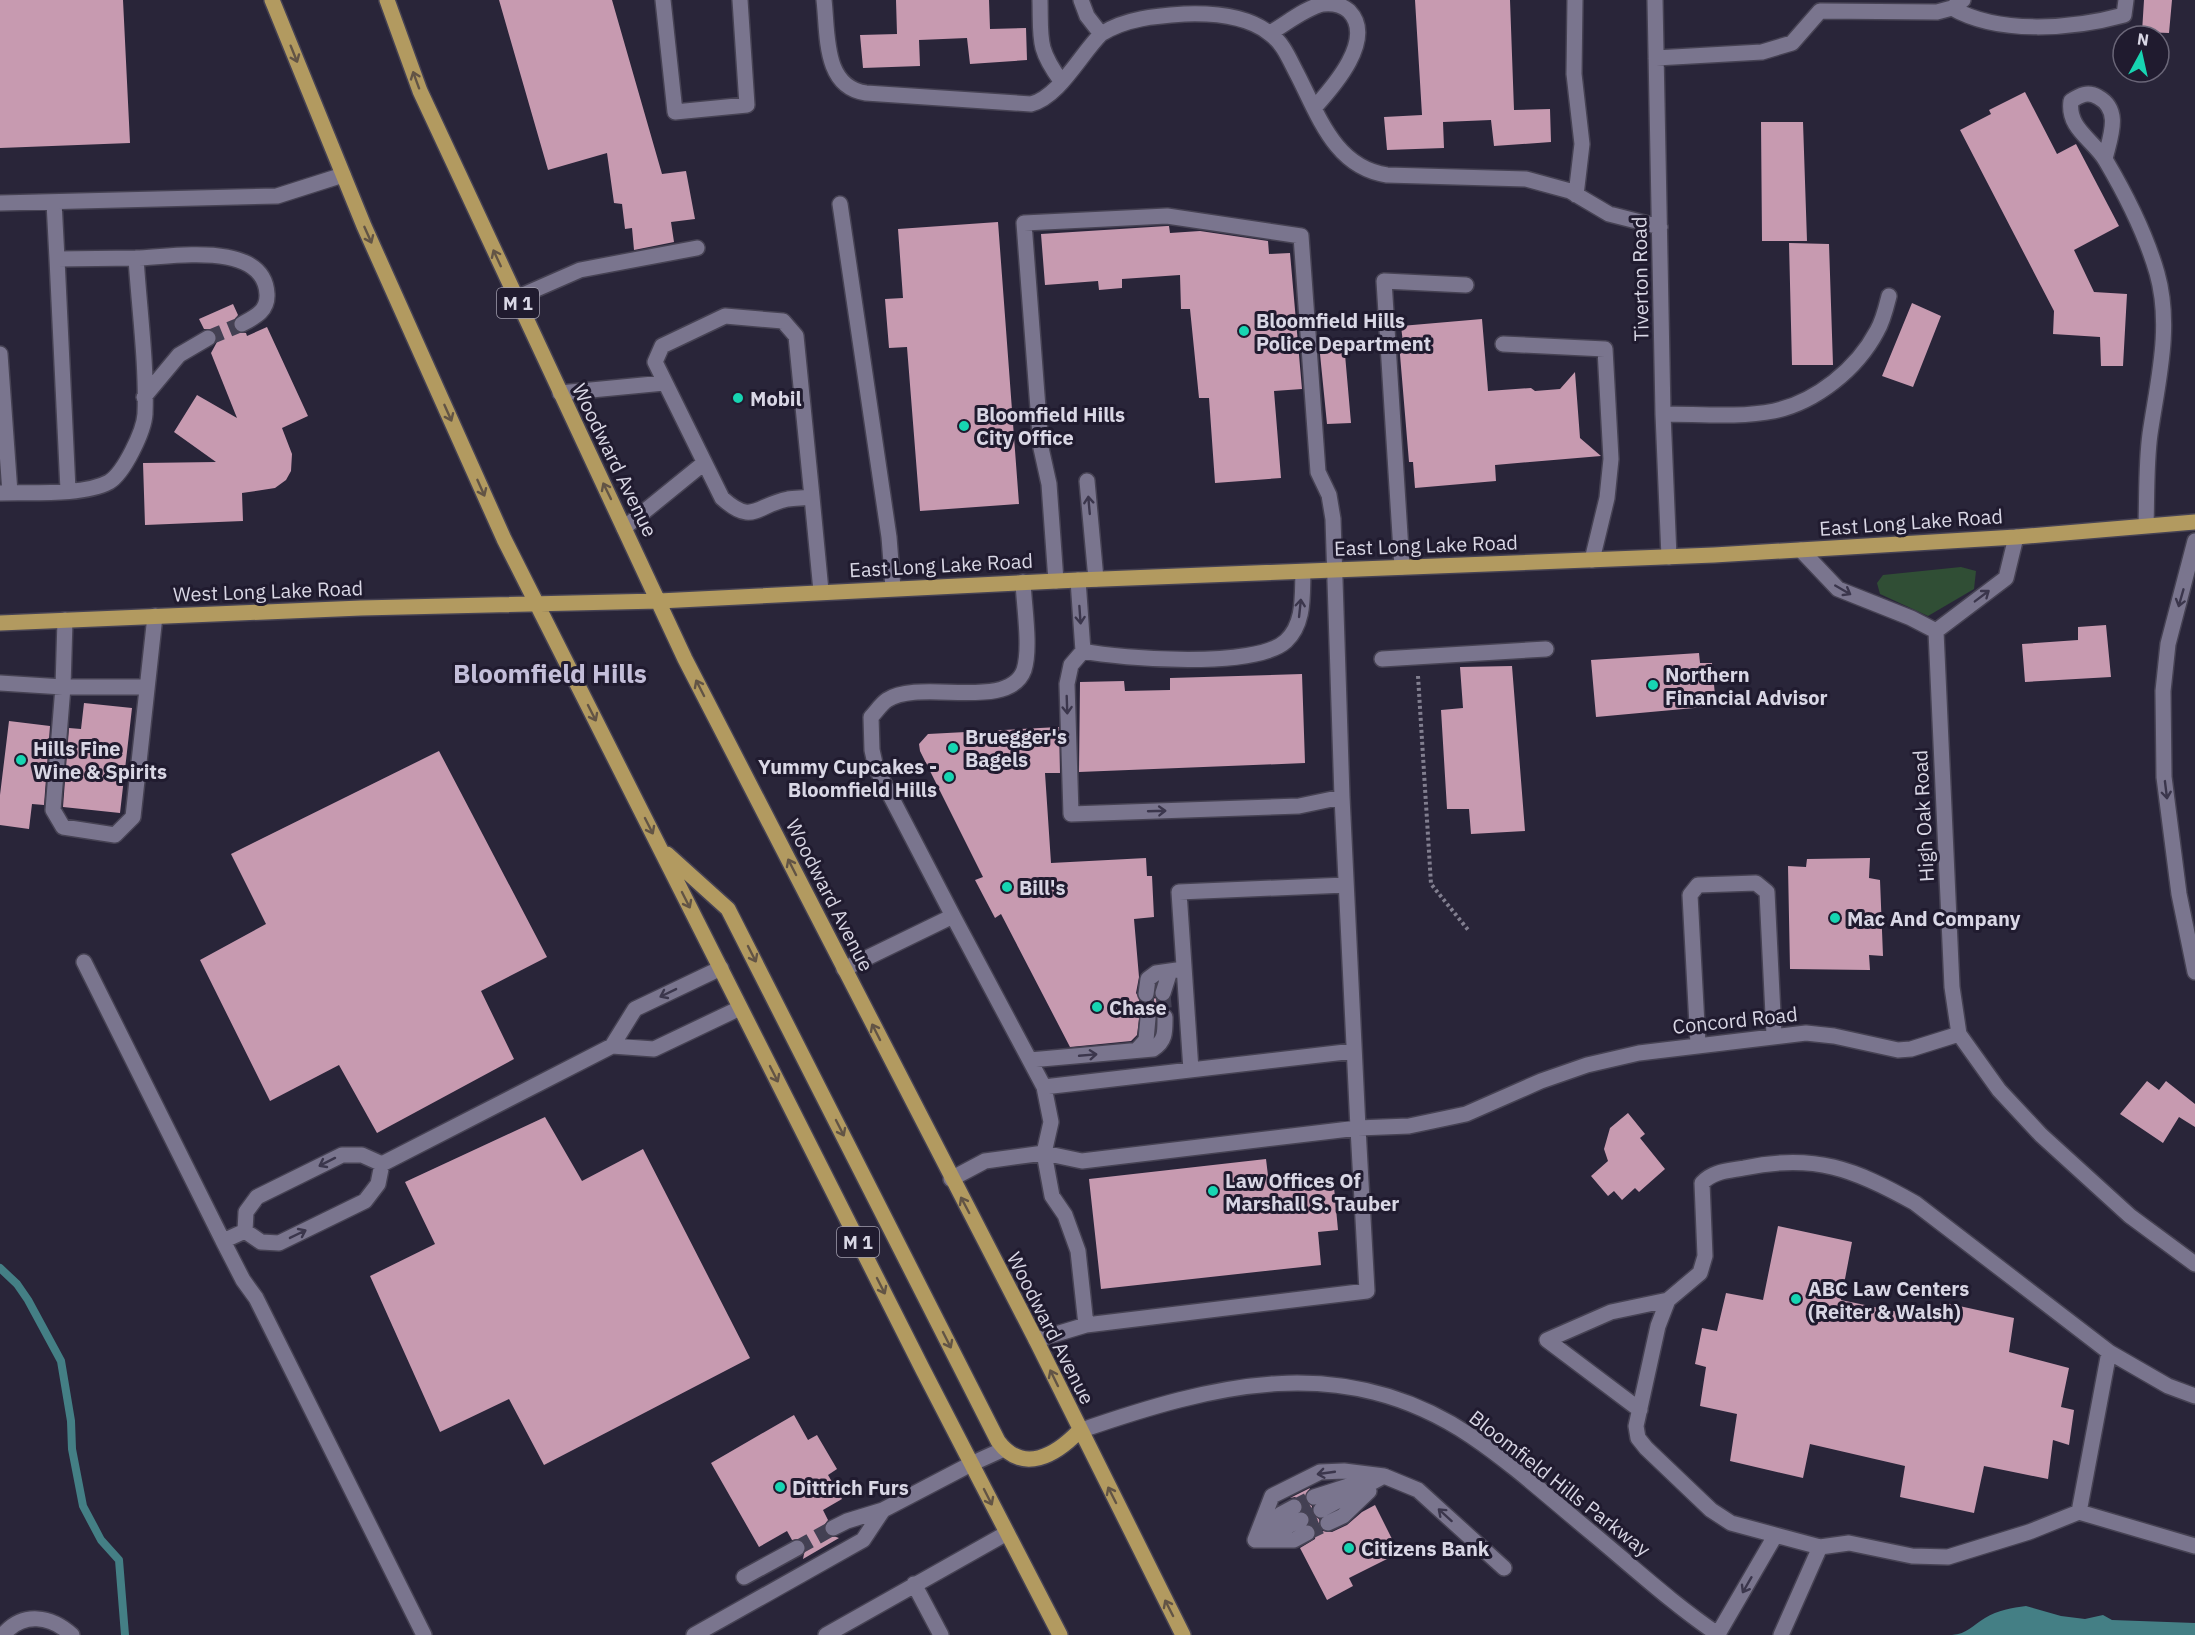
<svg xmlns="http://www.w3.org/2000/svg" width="2195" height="1635" font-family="'IBM Plex Sans',sans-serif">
<rect width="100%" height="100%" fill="#292539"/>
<path fill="#304e35" d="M1961 567 1976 571 1974 589 1928 616 1880 594 1877 583 1883 575Z"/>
<path fill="#447f85" d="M2026 1606 2061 1616 2085 1619 2103 1615 2112 1620 2195 1623V1635H1952C1967 1634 1973 1625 1985 1618 1998 1610 2012 1608 2026 1606Z"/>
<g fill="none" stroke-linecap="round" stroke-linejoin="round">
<path stroke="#447f85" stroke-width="8" d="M0 1268 17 1284 28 1300 61 1361 71 1421 72 1449 83 1506 101 1540 119 1560 125 1635"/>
</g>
<path fill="#c79ab0" d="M0 0H123L130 143 0 148Z
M499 0H612L662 174 686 171 695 219 671 222 674 242 634 250 632 228 625 229 622 204 614 203 607 153 548 170Z
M896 0H989L990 29 1026 28 1027 60 970 64 967 38 919 40 920 66 863 68 860 35 897 34Z
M1415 0H1510L1514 110 1550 109 1551 142 1494 146 1491 120 1443 122 1444 148 1387 150 1384 117 1422 115Z
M2144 0H2172L2169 33 2142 32Z
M2025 92 2057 154 2076 144 2119 226 2074 250 2094 292 2127 294 2123 366H2101L2100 337 2053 334 2054 311 1960 130 1991 114 1989 110Z
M1761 122H1803L1807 241H1762Z
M998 222 1019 504 920 511 907 347 889 348 885 299 903 298 898 229Z
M1167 226H1169L1170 233 1200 231 1268 241 1269 254 1290 253 1302 389 1274 391 1281 478 1215 483 1209 398H1199L1190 309H1181L1180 275 1122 279V288L1099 290 1098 281 1045 285 1041 234Z
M1789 243 1829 244 1833 365H1792Z
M1912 303 1941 316 1913 387 1882 376Z
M233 304 238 315 232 323 236 332 246 333 247 336 267 327 308 416 282 428 292 454 291 471 286 480 275 488 242 493 243 521 145 525 143 463 216 462 174 432 197 395 237 418 211 353 217 342V334L212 329H204L199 319Z
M1482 319 1488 391 1531 388 1535 391 1560 389 1575 372 1580 438 1601 456 1495 465 1496 481 1415 488 1413 462H1409L1399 343H1403L1401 326Z
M1344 343 1351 423 1327 424 1319 344Z
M2106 625 2111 677 2025 682 2022 644 2078 640V627Z
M1699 653 1700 663H1712L1716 706 1596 717 1591 660Z
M1512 666 1525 831 1471 834 1469 809H1447L1441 710 1463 708 1460 667Z
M1302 674 1305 763 1079 772 1080 682 1124 681 1125 691 1170 690V678Z
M84 703 132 708 120 813 63 807 69 728 81 729Z
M9 721 50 726 44 805 32 804 29 829 0 825V795Z
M1059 727 1060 773H1045L1051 863 1146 858 1147 876H1152L1154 917 1134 919 1139 977 1136 993 1141 1002 1149 1003 1155 998 1160 1002H1166L1167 1008H1161L1156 1013 1148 1008 1140 1012 1137 1035 1131 1041 1070 1047 1001 914 995 918 975 880 983 877 920 751 919 744 928 734Z
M439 751 547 957 481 991 514 1059 377 1133 339 1065 270 1101 200 960 266 924 231 854Z
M1870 858 1869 878 1880 880 1883 956 1869 955 1870 970 1790 969 1788 866 1806 867 1807 859Z
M2147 1081 2159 1090 2166 1081 2195 1104V1127L2179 1117 2163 1143 2120 1114Z
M1628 1113 1645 1134 1640 1138 1665 1169 1639 1192 1635 1188 1622 1200 1614 1191 1608 1196 1591 1176 1608 1161 1604 1149 1610 1128Z
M545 1117 582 1181 643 1149 750 1358 544 1465 509 1399 440 1432 370 1276 435 1244 405 1182Z
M1266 1159 1269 1184 1312 1179 1313 1189 1334 1187 1338 1230 1318 1232 1321 1265 1101 1289 1089 1179Z
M1778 1226 1852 1242 1841 1300 1937 1320 1941 1302 2014 1318 2009 1352 2069 1368 2061 1407 2074 1410 2069 1445 2053 1440 2048 1479 1984 1466 1974 1513 1900 1497 1905 1466 1810 1444 1803 1478 1730 1461 1737 1414 1700 1406 1706 1367 1695 1364 1702 1328 1717 1331 1726 1293 1763 1300Z
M794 1415 808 1440 817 1435 837 1469 828 1475 842 1499 823 1510 828 1520 823 1527 825 1533 839 1538 803 1559 806 1544 802 1539 792 1540 787 1531 759 1547 711 1463Z
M1310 1488 1305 1499 1312 1506V1514L1319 1519 1322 1531 1332 1532 1347 1525 1362 1512 1375 1505 1399 1553 1349 1578 1353 1586 1327 1600 1300 1548 1315 1539 1316 1529 1310 1524V1515L1303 1511 1302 1502 1295 1497 1290 1498Z"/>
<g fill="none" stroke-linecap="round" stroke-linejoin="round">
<path stroke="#434053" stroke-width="15" stroke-dasharray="15 8" stroke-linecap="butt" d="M208 338 242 324
M1163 993 1165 1017
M1146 994 1148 1018
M1294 1507 1314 1497
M1301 1520 1321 1510
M1307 1533 1328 1523
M797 1548 833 1528"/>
<defs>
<path id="minor" d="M663 0 675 112 747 105 740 0
M824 0C828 34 823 87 866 93L1031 104C1059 97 1080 55 1101 34
M1040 0C1041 40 1037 48 1061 81
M1081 0 1087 16 1101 34C1126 18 1156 16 1185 14 1213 13 1246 15 1269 33 1282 42 1288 56 1295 70 1318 113 1333 167 1387 175L1526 179 1570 191 1609 214 1660 227
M1575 0 1574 74 1582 144 1576 195
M1655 0 1663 414 1669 557
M1952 8C1999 35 2073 29 2124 15L2126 0
M1270 33C1286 24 1305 8 1323 4 1332 3 1342 5 1349 11 1376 39 1333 87 1315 107
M1656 58 1762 52 1792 43 1820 11 1937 12 1952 8 1963 0
M2105 159C2110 137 2122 110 2098 97 2088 91 2080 95 2071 101 2067 129 2094 140 2106 161 2126 195 2146 235 2157 273 2172 326 2158 380 2150 434 2146 464 2147 495 2146 525
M0 203 277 196 343 175
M840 204 889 537 893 588
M136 258C173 257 264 240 267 294 268 311 255 317 242 324
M57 259 68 490
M516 298 580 270 697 248
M1503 344 1605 349 1611 459 1607 498 1592 560
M0 354 10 493
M560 393 664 383
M144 397 179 355 208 338
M1663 414C1699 414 1739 418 1774 411 1816 402 1857 369 1877 331 1883 321 1886 308 1889 296
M1087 481 1096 579
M0 493C30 492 83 496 109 482 124 473 144 431 145 414 147 365 139 307 136 258L57 259 54 202
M812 497 796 336 783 321 725 316 662 346 655 362 722 498C753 526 756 505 788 499 795 498 804 498 812 497L821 591
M624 528 704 463
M2195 541 2168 644 2163 691 2164 777 2179 894 2195 972
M1801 550 1838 589 1911 618 1936 631
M1402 567 1384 281 1466 285
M1078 580 1083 651 1071 665 1067 684 1071 814 1299 806 1342 797
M1056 581 1049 484 1041 448 1024 223 1167 216 1301 236 1318 472 1329 495 1333 519 1342 797 1358 1128 1409 1126 1466 1114 1541 1081 1587 1065 1639 1053 1806 1033 1834 1036 1898 1050 1911 1049 1959 1034
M65 620 63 687 53 810 63 827 115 835 133 817 155 616
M1936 631 1952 987 1959 1034 1999 1090 2041 1135 2130 1216 2195 1264
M1936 631 2006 578 2016 537
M1083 651C1122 659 1256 669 1286 641 1305 623 1302 595 1303 572
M1382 659 1546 649
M0 683 63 687H147
M84 962 223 1241
M844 969 953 916 876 768 872 750 871 717C876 712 881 704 887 700 920 678 1009 712 1024 670 1031 648 1024 606 1023 582
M1163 993 1170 971 1177 970
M1146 994 1148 979 1156 973 1170 971
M1698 1044 1690 895 1698 885 1756 883 1767 892 1774 1035
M612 1046 635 1009 721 968
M1137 1050 1146 1040 1148 1018
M1030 1060 1153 1049C1166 1041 1165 1031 1165 1017
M1191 1070 1179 892 1346 885
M1044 1087 1354 1051
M951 1179 985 1161 1044 1153 1051 1122 1044 1087 953 916
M245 1231 261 1242 279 1243 365 1201 378 1184 382 1164 612 1046 654 1049 740 1008
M245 1231 223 1241 243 1280 256 1298 424 1635
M245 1231 246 1212 257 1197 342 1155H362L382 1164
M1036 1340 1086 1325 1367 1291 1358 1128 1082 1161 1044 1153 1052 1196 1065 1215 1078 1251 1086 1325
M2195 1396 2168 1386 2109 1352 1915 1203C1855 1169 1814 1153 1744 1168 1728 1171 1713 1171 1702 1183L1705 1256 1700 1273 1668 1300 1658 1326 1636 1426 1638 1438 1646 1448 1711 1510 1731 1523 1820 1547 1849 1543 1912 1556 1948 1557 2029 1532 2079 1512 2195 1546
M1640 1410 1547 1340 1611 1312 1668 1300
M1079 1431C1215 1384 1342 1350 1471 1436 1514 1465 1552 1500 1592 1533 1633 1567 1674 1605 1719 1635
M1314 1497 1364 1481
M1321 1510 1384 1476 1418 1490 1504 1568
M2079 1512 2109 1352
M1328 1523 1343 1516 1369 1491
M833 1528 847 1521 883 1510
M1260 1535 1281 1514 1294 1507
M1264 1537 1301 1520
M1255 1540 1272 1496 1320 1472 1344 1471 1384 1476
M1255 1540H1294L1307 1533
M744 1577 797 1548
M914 1584 941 1635
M1718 1634 1775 1536
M3 1635C23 1611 51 1616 72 1635
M694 1635 863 1540 883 1510 971 1464 1004 1449
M826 1635 1007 1533
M1781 1635 1820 1547"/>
<path id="major" d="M272 0 364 226 504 539 923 1370 1060 1635
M387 0 420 91 685 659 1036 1340 1183 1635
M0 623 361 608 659 601 1078 580 1714 555 2016 537 2195 522
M667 854 728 909 998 1441C1023 1475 1056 1455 1079 1431"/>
</defs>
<use href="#minor" stroke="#464253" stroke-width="18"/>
<use href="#major" stroke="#464253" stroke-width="18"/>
<path stroke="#827f90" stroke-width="4" stroke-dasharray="3 3" stroke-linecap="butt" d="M1418 676 1431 884 1469 931"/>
<use href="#minor" stroke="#7a758e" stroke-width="15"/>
<use href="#major" stroke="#b29a60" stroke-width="15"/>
</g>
<defs><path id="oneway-shaft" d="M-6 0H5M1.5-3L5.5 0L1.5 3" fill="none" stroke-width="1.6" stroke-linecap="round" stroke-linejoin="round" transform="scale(1.5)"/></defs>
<g stroke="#625445">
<use href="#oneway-shaft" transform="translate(294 54) rotate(68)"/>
<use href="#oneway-shaft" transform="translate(416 80) rotate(-110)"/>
<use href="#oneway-shaft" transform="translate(368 235) rotate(66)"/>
<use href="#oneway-shaft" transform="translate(497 258) rotate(-115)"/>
<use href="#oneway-shaft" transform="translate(448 413) rotate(66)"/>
<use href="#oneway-shaft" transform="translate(481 488) rotate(66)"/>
<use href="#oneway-shaft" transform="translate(607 491) rotate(-116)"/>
<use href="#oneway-shaft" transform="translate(700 688) rotate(-117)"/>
<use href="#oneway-shaft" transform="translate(592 713) rotate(63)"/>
<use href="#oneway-shaft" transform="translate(649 826) rotate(63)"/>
<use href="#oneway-shaft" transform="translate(792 867) rotate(-117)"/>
<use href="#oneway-shaft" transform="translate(686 900) rotate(63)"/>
<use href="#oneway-shaft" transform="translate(752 954) rotate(63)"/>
<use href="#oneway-shaft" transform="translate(876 1032) rotate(-117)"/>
<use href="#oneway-shaft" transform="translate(774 1074) rotate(63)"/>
<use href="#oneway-shaft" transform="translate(840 1128) rotate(63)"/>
<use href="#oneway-shaft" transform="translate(965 1205) rotate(-118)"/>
<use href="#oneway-shaft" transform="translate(881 1286) rotate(63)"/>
<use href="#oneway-shaft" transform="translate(947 1340) rotate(63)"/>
<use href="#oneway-shaft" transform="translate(1054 1378) rotate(-116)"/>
<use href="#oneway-shaft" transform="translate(1112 1495) rotate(-117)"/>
<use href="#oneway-shaft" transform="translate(988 1497) rotate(63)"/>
<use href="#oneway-shaft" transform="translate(1169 1608) rotate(-117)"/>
</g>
<g stroke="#3b364c">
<use href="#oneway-shaft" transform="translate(1089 505) rotate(-95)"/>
<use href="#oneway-shaft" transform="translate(1843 590) rotate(30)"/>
<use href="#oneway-shaft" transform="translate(1982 596) rotate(-37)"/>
<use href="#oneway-shaft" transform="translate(2181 598) rotate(106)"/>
<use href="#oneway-shaft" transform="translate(1300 608) rotate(-84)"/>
<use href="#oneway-shaft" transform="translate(1080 615) rotate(86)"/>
<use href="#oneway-shaft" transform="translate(1067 705) rotate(88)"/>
<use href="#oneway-shaft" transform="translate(2166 790) rotate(83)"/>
<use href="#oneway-shaft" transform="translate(1157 811) rotate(-2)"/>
<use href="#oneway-shaft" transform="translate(668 993) rotate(154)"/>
<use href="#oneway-shaft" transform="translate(1088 1055) rotate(-5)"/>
<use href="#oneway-shaft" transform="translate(327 1162) rotate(153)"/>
<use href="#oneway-shaft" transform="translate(298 1234) rotate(-26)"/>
<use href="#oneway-shaft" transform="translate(1326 1473) rotate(172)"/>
<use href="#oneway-shaft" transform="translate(1445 1515) rotate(-138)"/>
<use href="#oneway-shaft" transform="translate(1747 1585) rotate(120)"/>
</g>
<g fill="#17d5b2" stroke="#201b2f" stroke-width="2">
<circle cx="1244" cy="331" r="6"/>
<circle cx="738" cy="398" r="6"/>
<circle cx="964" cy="426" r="6"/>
<circle cx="1653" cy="685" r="6"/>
<circle cx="953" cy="748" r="6"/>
<circle cx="21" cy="760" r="6"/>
<circle cx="949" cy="777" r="6"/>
<circle cx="1007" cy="887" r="6"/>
<circle cx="1835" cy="918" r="6"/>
<circle cx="1097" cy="1007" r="6"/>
<circle cx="1213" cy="1191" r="6"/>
<circle cx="1796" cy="1299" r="6"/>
<circle cx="780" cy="1487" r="6"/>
<circle cx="1349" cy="1548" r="6"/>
</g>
<g text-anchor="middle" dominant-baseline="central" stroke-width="6" stroke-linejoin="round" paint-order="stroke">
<g fill="#201b2f" stroke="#a29fae" stroke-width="1.5">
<rect x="497" y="288" width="42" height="30" rx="4.5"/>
<rect x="837" y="1227" width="42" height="30" rx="4.5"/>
</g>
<g font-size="18" font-weight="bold" fill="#d9d7e5">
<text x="518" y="303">M 1</text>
<text x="858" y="1242">M 1</text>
</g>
<g font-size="20" fill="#d9d7e5" stroke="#201b2f">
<text transform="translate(1640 279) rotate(-91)">Tiverton Road</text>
<text transform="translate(615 460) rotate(64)">Woodward Avenue</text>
<text transform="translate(1911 522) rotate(-4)">East Long Lake Road</text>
<text transform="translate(1426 545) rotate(-2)">East Long Lake Road</text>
<text transform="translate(941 565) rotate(-3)">East Long Lake Road</text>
<text transform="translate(268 591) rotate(-2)">West Long Lake Road</text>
<text transform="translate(1923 816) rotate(-93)">High Oak Road</text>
<text transform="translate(830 895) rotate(63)">Woodward Avenue</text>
<text transform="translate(1735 1020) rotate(-6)">Concord Road</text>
<text transform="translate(1051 1328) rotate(63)">Woodward Avenue</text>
<text transform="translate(1560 1483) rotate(38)">Bloomfield Hills Parkway</text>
</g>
<g font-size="20" font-weight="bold" fill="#d9d7e5" stroke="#201b2f" text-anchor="start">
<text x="1256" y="320">Bloomfield Hills<tspan x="1256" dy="23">Police Department</tspan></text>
<text x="750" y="398">Mobil</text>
<text x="976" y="414">Bloomfield Hills<tspan x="976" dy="23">City Office</tspan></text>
<text x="1665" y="674">Northern<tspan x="1665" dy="23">Financial Advisor</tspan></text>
<text x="965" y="736">Bruegger's<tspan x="965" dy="23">Bagels</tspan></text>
<text x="33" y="748">Hills Fine<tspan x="33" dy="23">Wine &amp; Spirits</tspan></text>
<text x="937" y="766" text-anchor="end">Yummy Cupcakes -<tspan x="937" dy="23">Bloomfield Hills</tspan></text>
<text x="1019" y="887">Bill's</text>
<text x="1847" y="918">Mac And Company</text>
<text x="1109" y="1007">Chase</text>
<text x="1225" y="1180">Law Offices Of<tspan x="1225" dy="23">Marshall S. Tauber</tspan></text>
<text x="1808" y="1288">ABC Law Centers<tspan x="1808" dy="23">(Reiter &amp; Walsh)</tspan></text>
<text x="792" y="1487">Dittrich Furs</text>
<text x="1361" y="1548">Citizens Bank</text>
</g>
<g font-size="26" font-weight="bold" fill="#c3bed9" stroke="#201b2f">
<text x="550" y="673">Bloomfield Hills</text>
</g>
</g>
<g transform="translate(2141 54) rotate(8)"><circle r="28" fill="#201b2f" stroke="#6a6678" stroke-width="1.5"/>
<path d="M0-4.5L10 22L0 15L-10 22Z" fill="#17d5b2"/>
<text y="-9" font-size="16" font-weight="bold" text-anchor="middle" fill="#d9d7e5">N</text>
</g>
</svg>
